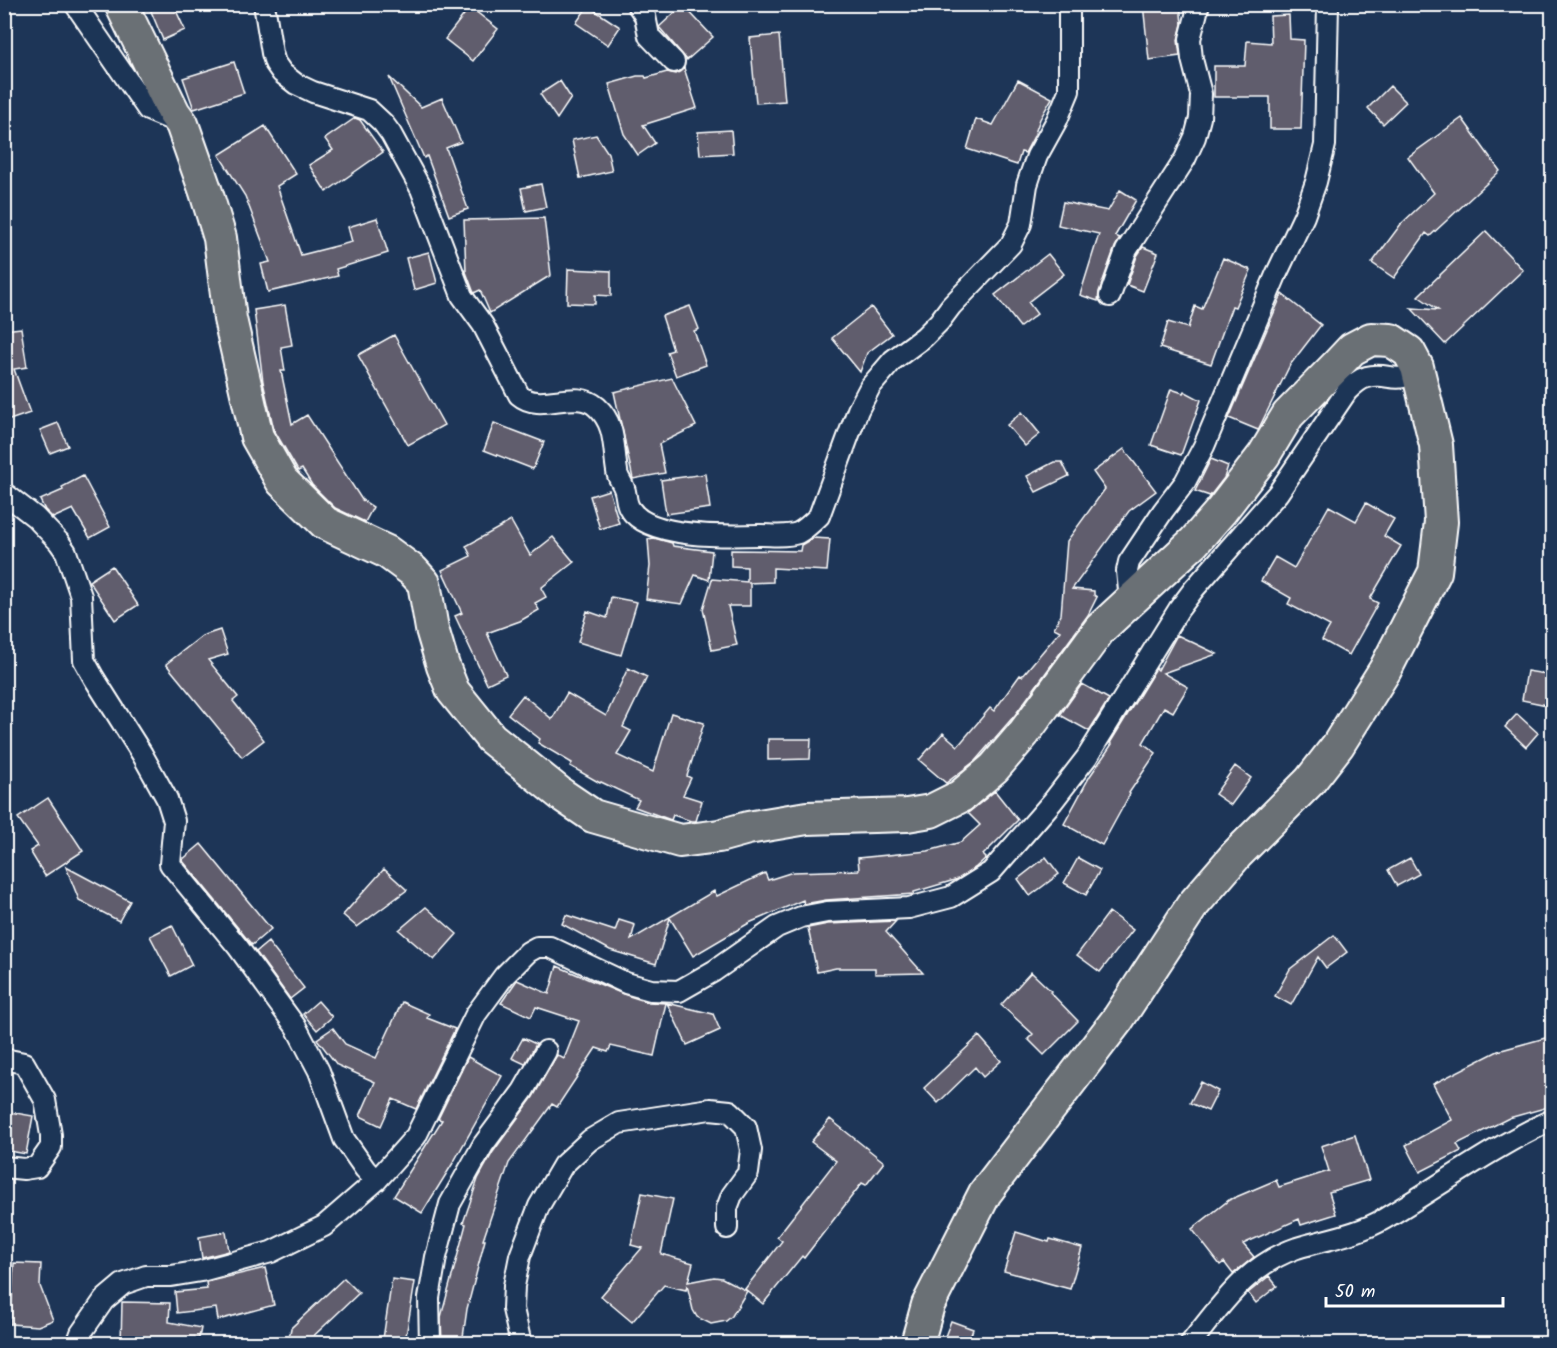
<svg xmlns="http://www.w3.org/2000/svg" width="1557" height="1348" font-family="Kalam,sans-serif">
<rect width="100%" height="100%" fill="#1d3557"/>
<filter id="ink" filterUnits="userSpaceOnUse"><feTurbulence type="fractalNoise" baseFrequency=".0167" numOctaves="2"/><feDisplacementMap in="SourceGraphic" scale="12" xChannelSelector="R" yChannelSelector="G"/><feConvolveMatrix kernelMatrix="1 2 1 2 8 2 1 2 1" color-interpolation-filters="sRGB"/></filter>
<g filter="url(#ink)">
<path fill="#615d6d" stroke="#fff" stroke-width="1.5" d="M148 4H173L185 30 163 40Z
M1143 4H1180L1182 24 1178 40 1180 56 1149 60Z
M683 5 713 37 687 60 659 27Z
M588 6 620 27 608 45 576 23Z
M470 7 498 29 473 61 445 39Z
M1289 15 1290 39 1304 40 1301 129H1270V97H1214V66H1245L1247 41 1271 43 1270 16Z
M779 35 785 101 756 103 750 38Z
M234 62 244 93 194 109 183 78Z
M684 68 697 108 643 125 655 143 638 155 624 134 609 84 637 76H645L646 78 667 72 676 74Z
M389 77 421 107 442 98 461 142 446 148 468 209 449 216 427 156 424 158Z
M1018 80 1052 98 1040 119 1034 136 1025 153 1021 152 1017 165 967 149 976 119 993 125Z
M560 81 571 98 557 119 540 94Z
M1390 86 1406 102 1383 124 1368 108Z
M355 118 360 120 383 152 326 192 309 165 333 150 325 139Z
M1462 118 1500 171 1430 236 1426 233 1394 278 1372 263 1401 224 1434 193 1408 157Z
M265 126 296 174 277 186 301 255 352 242 348 227 377 218 388 253 336 269 338 276 268 292 261 264 270 262 245 196 219 155Z
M731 130 733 153 700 155 698 132Z
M596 135 608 153 612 171 580 178 572 140Z
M541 184 546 207 526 211 521 188Z
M1120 190 1136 200 1115 236 1120 238 1115 247 1099 292 1098 301 1080 295 1099 234 1058 225 1063 202 1108 211Z
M544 218 551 275 490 313 480 290 474 293 466 272 464 220Z
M1486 231 1523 270 1445 344 1411 308 1438 310 1418 296Z
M1143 247 1158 253 1143 291 1127 285 1137 256Z
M429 252 437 283 414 290 406 258Z
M1048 254 1064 274 1028 302 1037 314 1020 327 995 295Z
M1223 258 1251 270 1235 307 1232 306 1211 364 1160 348 1168 322 1188 328 1195 306 1202 309Z
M568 269 611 271V296L595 295V304L567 303Z
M1282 294 1321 325 1290 365 1258 430 1229 418Z
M285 305 292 345 281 347 285 371H281L292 424 307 415 362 500 373 507 365 522 335 508 312 485 302 469 298 471 274 430 263 382 254 310Z
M690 306 699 329 694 331 706 365 676 376 667 352 673 350 662 316Z
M871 307 892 334 867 353 860 372 832 338Z
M21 328 27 367 14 369 30 413 4 422V330Z
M394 335 444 425 408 445 358 355Z
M672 378 696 426 659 444 665 473 633 479 614 392Z
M1171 389 1183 393 1184 391 1201 400 1181 455 1151 445Z
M1022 412 1040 434 1025 446 1007 425Z
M58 423 68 446 50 453 40 430Z
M494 423 544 442 533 469 484 450Z
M1124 449 1156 491 1129 511 1072 589 1094 591V595L1097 597 1088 615 1015 715 975 761 946 783 919 760 943 733 958 746 990 708 994 711 1020 675 1022 676 1060 631 1054 628 1061 615 1067 541 1105 489 1093 472Z
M1211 459 1228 466 1224 478 1210 496 1195 491Z
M1054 462H1062L1069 476 1036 492 1027 476Z
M705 474 710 508 666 514 661 480Z
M83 476 110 527 90 538 73 509 53 518 45 510 40 500 63 490 62 487Z
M609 490 619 523 600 529 590 496Z
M1366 503 1394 519 1384 536 1401 546 1370 599 1378 603 1349 655 1322 640 1330 626 1288 604 1291 598 1261 581 1275 557 1294 568 1329 506 1356 521Z
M511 521 530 555 553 537 574 562 541 588 546 597 535 603 539 610 520 621 487 633 506 675 487 684 455 616 462 613 442 570 471 556 466 546Z
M654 538 672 543 673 546 712 551 709 580 695 575 682 604 646 599 650 566 648 539Z
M813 538 830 539 827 571 773 568V582L748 583H750V606H728L737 645 712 650 703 609 712 579 747 582V567L731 566V550L800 551 801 545Z
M112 566 138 605 115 620 89 581Z
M611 597 637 602 621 655 578 642 587 611 607 618Z
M220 630 228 654 208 660 238 697 233 701 264 740 242 757 166 664 202 636Z
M1177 635 1217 654 1163 673 1188 687 1173 712 1164 707 1143 743 1156 753 1129 793 1130 794 1102 845 1064 824 1090 776 1112 744 1110 743 1156 668 1158 670Z
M628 668 647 677 623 727 631 731 617 755 653 772 671 713 704 723 687 776 691 778 683 795 702 801 696 821H691L673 815 671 820 635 807 639 800 601 782 600 783 570 766 572 763 538 743 540 739 508 714 523 695 552 719 567 693 606 716Z
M1527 671 1552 675 1547 705 1522 700Z
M1082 684 1109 699 1089 731 1060 715Z
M1517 714 1538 733 1526 747 1505 727Z
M768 739H811L810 759 768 760Z
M1235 766 1251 778 1231 805 1215 794Z
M995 791 1018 820 983 855 986 858 976 867 958 879 914 892V894L826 900 804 904 803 900 749 923 693 956 670 918 656 964 610 950 562 924 566 915 615 931 619 920 635 925 631 940 714 891 717 896 765 873 768 880 793 872 859 870 858 858 928 851 961 842 980 825 968 813Z
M48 798 83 851 45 876 30 851 38 846 18 818Z
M201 844 271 929 252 945 182 860Z
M1046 857 1059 874 1030 896 1018 879Z
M1078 858 1100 870 1086 895 1064 883Z
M1410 858 1419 874 1397 886 1388 870Z
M66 867 130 901 119 921 79 900Z
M384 869 407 890 357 927 343 915Z
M426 907 457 934 434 960 399 930Z
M1109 912 1133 930 1100 972 1077 955Z
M896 921 886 932 923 973 875 974V968H836L817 972 808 928 828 924Z
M172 925 192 965 171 976 150 936Z
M1334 935 1347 952 1326 968 1318 957 1291 1005 1275 996 1290 969Z
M268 942 304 988 290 999 256 952Z
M557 966 623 994 648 1002 666 1003 654 1056 611 1046 608 1052 596 1048 557 1107 552 1104 509 1163 483 1240H485L467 1309 462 1344H442L441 1317 466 1224 463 1223 478 1179 493 1152 533 1097 557 1055 564 1059 579 1021 536 1007 531 1017 501 1003 517 980 549 994Z
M1031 972 1051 991 1050 992 1078 1021 1044 1055 1028 1039 1033 1034 1001 1005Z
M318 1001 332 1017 317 1030 303 1014Z
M402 1002 429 1014 427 1018 455 1029 416 1109 393 1099 381 1126 360 1116 375 1082 337 1065 317 1039 333 1028 345 1044 376 1058Z
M667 1003 713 1014 720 1030 687 1045Z
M979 1036 1001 1061 983 1077 975 1067 938 1103 924 1088Z
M1549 1037 1552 1048V1106L1509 1118 1457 1144 1461 1151 1420 1172 1406 1145 1452 1120 1433 1084 1498 1051Z
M523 1038 536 1044 525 1064 512 1058Z
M468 1057 502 1076 453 1163 422 1213 394 1196 442 1120 438 1119Z
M1201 1082 1218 1091 1208 1111 1190 1103Z
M4 1111 33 1116 26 1154 4 1150Z
M830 1119 884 1162 866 1185 862 1183 804 1258 802 1256 763 1304 745 1289 782 1241 777 1237 836 1161 811 1142Z
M1355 1135 1369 1180 1329 1192 1336 1214 1301 1225 1299 1219 1243 1244 1254 1257 1233 1274 1224 1262 1220 1265 1192 1229 1229 1200 1276 1180 1279 1187 1329 1171 1321 1146Z
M642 1193 673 1199 661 1254 693 1263 688 1282 714 1277 722 1278 747 1291 732 1316 726 1321 711 1324 697 1317 693 1310 687 1285 686 1290 664 1285 632 1322 601 1296 642 1248 631 1245Z
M226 1232 229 1251 202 1258 199 1237Z
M1016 1232 1049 1242 1050 1239 1082 1248 1070 1289 1004 1271Z
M14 1263 41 1264 40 1286 53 1320 38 1326 10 1324Z
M265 1268 274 1305 218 1320 216 1308 177 1313 175 1292 207 1289 206 1282Z
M1269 1276 1277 1286 1256 1303 1248 1293Z
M344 1278 359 1293 305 1344H288L291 1328Z
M392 1279 415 1282 405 1342 383 1339Z
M122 1302 170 1303 169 1322 201 1328 199 1338 148 1337V1344H121Z
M951 1321 973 1329 968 1344H942Z"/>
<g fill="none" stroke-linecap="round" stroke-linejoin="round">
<defs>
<path id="minor" d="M75 4 148 110 179 123
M264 4 272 53 275 63 282 73 296 84 313 92 369 110 383 123 391 134 421 189 462 296 483 325 519 395C541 414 575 387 597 407 616 424 613 448 617 471 617 477 622 482 624 488 627 495 625 502 630 509 649 539 729 536 761 535 772 535 787 537 798 533 806 529 812 523 819 516L858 410 870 387 893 360 924 337 939 322 951 306 1011 244 1021 224 1027 185 1031 173 1037 156 1057 120 1069 91V4
M637 4 645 16 649 36 674 62
M1110 296 1126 251 1185 159 1195 137 1200 118 1201 94 1192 59 1190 39 1199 4
M4 493 35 517 59 542 66 552 81 596 84 660 94 678 142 754 167 799 174 821 170 864 238 947 296 1027 319 1071 344 1139 365 1169 376 1181
M1130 600 1127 571 1129 562 1163 511 1185 482 1204 446 1276 275 1304 216 1316 182 1325 145 1328 4
M4 1059 24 1063 45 1100 51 1135V1147L37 1167 24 1169 4 1167
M77 1344 81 1333 104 1300 123 1284 146 1276H171L201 1271 271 1252 324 1226 376 1181 416 1136 476 1014 504 976 528 952 537 947H550L626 983 651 990 679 991 714 971 777 927 801 917 827 912 909 908 951 897 991 872 1053 801 1087 757 1179 609 1194 589 1278 493 1347 391C1353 385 1359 379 1367 377 1389 371 1399 388 1417 367
M430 1344 429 1298 436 1257 450 1204 483 1145 523 1091 546 1051
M521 1344 513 1309 514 1286 520 1256 539 1206 563 1165 590 1140 619 1123 710 1109 730 1111 746 1127 751 1150 748 1173 732 1195 727 1208V1228
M1190 1344C1222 1304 1247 1265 1297 1248 1326 1239 1357 1235 1384 1219 1440 1186 1492 1147 1552 1120"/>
<path id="primary" d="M121 4 174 113 182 124 206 192 220 238 230 319 257 437 282 481 325 523 387 552 413 571 424 583 432 629 443 666 453 691 491 738 562 795 593 816 680 841 719 836 748 828 807 818 907 815 931 811 961 796 994 768 1024 733 1100 629 1194 542 1221 511 1264 455 1288 415 1336 366 1352 349 1371 339 1391 340 1409 352 1417 367 1436 445 1441 522 1435 572 1385 670 1338 745 1310 781 1237 854 1192 906 1118 1019 985 1193 928 1305 917 1344"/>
</defs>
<use href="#minor" stroke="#fff" stroke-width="24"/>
<use href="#primary" stroke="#fff" stroke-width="36"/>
<use href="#minor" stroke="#1d3557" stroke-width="20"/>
<use href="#primary" stroke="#6b6f75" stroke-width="32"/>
</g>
</g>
<rect width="1557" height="1348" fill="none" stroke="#1d3557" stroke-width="24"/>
<rect x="12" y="12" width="1533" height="1324" fill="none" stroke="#fff" stroke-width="2" filter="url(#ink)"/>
<path d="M1326 1297v9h177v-9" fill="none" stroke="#ffffff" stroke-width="3"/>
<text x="1335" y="1297" font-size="18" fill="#ffffff" stroke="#1d3557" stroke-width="4.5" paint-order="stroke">50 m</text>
</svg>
